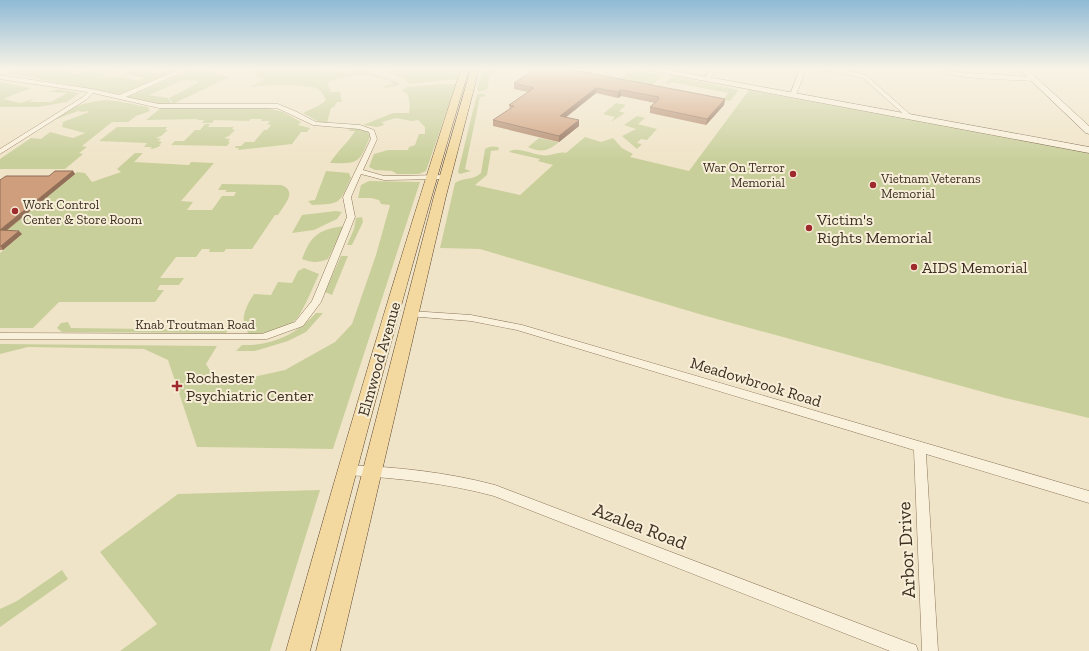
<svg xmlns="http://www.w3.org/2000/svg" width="1089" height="651" font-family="'Zilla Slab',serif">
<rect width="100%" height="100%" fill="#f0e4c8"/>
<path fill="#c9cf9b" d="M16 69H67L77 71 72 73 77 74 90 69 109 71 117 70 101 77C106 78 109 76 113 76 123 76 136 83 145 78L123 74 136 69 157 73 165 72 157 69H184L125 95 5 73Z
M194 69 204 70 230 77 173 104 169 98 198 83 196 82 199 81 183 80 149 95 168 98 172 105 158 104 125 98Z
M216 69H320L347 73 354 69H369L367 71 400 83 397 86 384 88 383 87 392 83 390 81C371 74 347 74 328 82L327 83 331 92H340L342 102H337L334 107 331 108 327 123H321L303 113 320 105 326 100C324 96 321 90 316 88 304 84 263 85 250 87L265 79 257 78 254 71H226Z
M379 69H461L457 79 409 84 406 80Z
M483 69H497L495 72 490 76 487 89 483 91H478L477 89Z
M632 69 663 75 651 86 619 79Z
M673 76 739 90 730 101 723 100 728 93 671 82 669 84 665 83Z
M0 82 31 88 3 99 21 103 35 98 29 102H51L67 93 49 92 58 89 79 93 67 102 38 107H0Z
M440 84H456L426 171 419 174H397L392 171 375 170 369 167 374 154 388 150H408L409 147 415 145 419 134H425V127L418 120 412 121 396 118 382 122 384 125 377 127 363 125 393 113H409L410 106 408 95 402 90 407 87Z
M749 90 1089 152V418L1005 398 706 316 480 249 440 248 455 183C463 177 473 181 481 173L485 149C489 146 493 146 498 147L499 150 491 151 487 175 475 185 520 195 553 165 538 161 540 159 509 152 510 151C519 147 531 154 541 155 550 157 558 151 566 153L585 137 601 142 613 138 622 148 633 154 630 157 689 171Z
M477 94H484L486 96 480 97 465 169 471 171 460 174 458 172Z
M104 100 116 101 148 107 150 111 136 116 128 122H112L82 146 87 147 79 153 83 154 65 169H0V159L31 138 41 139 50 132 73 138 85 133 62 127 63 122 89 112 87 111 90 110 83 112 78 111 54 120C64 107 89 102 104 100Z
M616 103 626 105 619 111 625 113 611 122 615 117 603 114Z
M161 108H268L283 112 301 122 298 125 310 128 307 132H301L292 144 238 150 239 148H235L236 146H241L245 142H254L264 130H267L271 125 267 124 270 121H261L262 119H250L249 121 214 120 212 123H202L204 120H197V119L146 120Z
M637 116 645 118 638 124 657 129 647 140 641 139 637 143 642 144 637 149 622 136 636 129 624 125Z
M205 124H210L208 127H234L232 129 235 130 229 136 224 138 230 139 228 142H230L227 146 171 145 175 141H184L195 130H200Z
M117 127H167L165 130H168L161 136 156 138 161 139 158 141 162 142 159 145H161C159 147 153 149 150 149L152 147H144L147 143 99 141Z
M351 129C359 129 369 128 370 137 359 163 359 164 330 163 337 151 348 143 355 131H348Z
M539 138 559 142C549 151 540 153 528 147Z
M135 153H143L134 162 189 165 191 162 214 163 181 201 193 202 187 210H212L222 196H234L236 192H225L227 190H218L222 184 281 185C298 191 285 204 278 215H275L252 249H226L224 252H209L210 249H202L196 257H176L160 278H184L179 285H160L157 290H164L155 302H59L33 328H0V253L21 235 2 234 77 172 85 173 92 182 121 172 117 169Z
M326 171 349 173 351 178C339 204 341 204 312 205L308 201 315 200Z
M369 181 420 182 333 449 197 447 168 360 144 349 28 347 0 354V344L217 346 206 364 216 380 244 379 285 370 335 342 352 324 376 255 390 205 381 204 379 200 371 198H358L361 185Z
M336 211 342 212 337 219 314 230 292 233 302 215Z
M362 217 363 222 352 245H347L354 229 356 218Z
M344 226 328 259C318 263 312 263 302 259 311 235 318 230 344 226Z
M341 256H348L332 295 325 292Z
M304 268 319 274C313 287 307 302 300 314 291 330 265 334 249 334 238 322 246 306 254 294L271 295 278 282 292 283 298 271Z
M316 313H323L306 332 288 341 255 351H236L242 345C271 346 296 335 316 313Z
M68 322 71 328 228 330 226 333 62 332 57 328 61 323Z
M320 490 270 651H120L157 624 100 552 178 494Z
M62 570 68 579 0 627V609L17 601Z"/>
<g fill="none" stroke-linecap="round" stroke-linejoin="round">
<defs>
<path id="street" d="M181 69H189L126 97 159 104H278L297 112 316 122 360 125 374 130 377 139 363 170 384 176 446 175 450 177 446 179 384 180 361 174 351 197 355 217 321 302 303 326 267 339H0V333L262 334 295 322 312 301 347 217 343 197 371 139 369 132 359 129 313 125 277 108H159L93 93 87 99 0 154V149L83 97 88 92 0 79V75L92 89 119 95Z
M711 69H717L709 80H705L704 79Z
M800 69H806L796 95 791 96 790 95Z
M822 69 853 71 867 76 913 117 908 118 863 78Z
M935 69 955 72 1033 77 1036 79 1033 81C1013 79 949 80 935 69Z
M411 311 471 315 522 325 1089 491V503L926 454 938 651H922L914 450 517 330 471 321 408 316 406 314 408 312Z
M347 465C397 467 446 472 495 485L910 643 916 645 918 651H890L494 496C446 483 397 478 347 475L343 474 341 470 343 466Z"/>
<path id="secondary" d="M648 69H664L1089 147V153L652 71Z
M1019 69H1027L1089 126V134L1086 133Z"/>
<path id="primary" d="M461 69H469C411 262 360 456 310 651H286C341 456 398 261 461 69Z
M471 69H479L446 196 340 651H316L434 196Z"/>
</defs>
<use href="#street" stroke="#8d765c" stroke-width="1"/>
<use href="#secondary" stroke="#6f573f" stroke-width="1"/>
<use href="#primary" stroke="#5b4430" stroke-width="1"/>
<use href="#street" fill="#faf1dc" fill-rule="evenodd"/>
<use href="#secondary" fill="#faf1dc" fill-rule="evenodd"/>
<use href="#primary" fill="#f3d9a0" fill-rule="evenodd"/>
</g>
<path fill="#b2896c" d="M536 69 725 99 724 105 706 125 650 113V107L655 103 621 96 618 98 596 93 566 117 579 126 559 142 493 126V120L510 109 509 105 528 92 514 89V83Z
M73 171 75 174 6 231 22 234 3 250H0V180L49 176Z"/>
<path fill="#916f58" d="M596 88V93L560 122V116Z
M621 90V96L618 98V92Z
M725 99 724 105 706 125 707 119Z
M579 120V126L559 142V136Z
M73 171 75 174 2 234 0 232V230Z
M19 231 22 234 3 250 1 246Z"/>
<path fill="#cf9f7d" stroke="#916f58" d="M536 69H568L725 99 707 119 650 107 659 99 658 98 659 97 621 90 618 92 596 88 560 116 579 120 559 136 493 120 514 106 509 105 534 88 514 83Z
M55 171H73L0 230V180L6 176H49Z
M0 230 19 231 1 246H0Z"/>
<linearGradient id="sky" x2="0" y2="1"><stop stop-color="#8fbad6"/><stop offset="0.43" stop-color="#f8f3e6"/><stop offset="1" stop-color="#f8f3e6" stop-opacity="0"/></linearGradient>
<rect width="1089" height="160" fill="url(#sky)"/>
<g fill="#9e2a2b" stroke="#f7eed8" stroke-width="1.5">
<circle cx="793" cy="174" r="4"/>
<circle cx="873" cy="185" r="4"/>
<circle cx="15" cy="211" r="4"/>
<circle cx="809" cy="228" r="4"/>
<circle cx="914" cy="267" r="4"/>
<path d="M175 380h4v4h4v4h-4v4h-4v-4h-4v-4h4z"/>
</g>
<g text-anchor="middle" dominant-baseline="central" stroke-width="4" stroke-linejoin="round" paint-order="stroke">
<g font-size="13" fill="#3d2e20" stroke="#f7eed8" text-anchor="start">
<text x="785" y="167" text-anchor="end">War On Terror<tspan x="785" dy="15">Memorial</tspan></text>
<text x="881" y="178">Vietnam Veterans<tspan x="881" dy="15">Memorial</tspan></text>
<text x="23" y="204">Work Control<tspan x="23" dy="15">Center &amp; Store Room</tspan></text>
</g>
<g font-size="13" fill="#3d2e20" stroke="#f7eed8">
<text x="195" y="324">Knab Troutman Road</text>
</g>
<g font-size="16" fill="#3d2e20" stroke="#f7eed8" text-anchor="start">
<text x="817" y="219">Victim's<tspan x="817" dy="18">Rights Memorial</tspan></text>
<text x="922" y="267">AIDS Memorial</text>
<text x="186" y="377">Rochester<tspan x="186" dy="18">Psychiatric Center</tspan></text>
</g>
<g font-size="16" fill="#3d2e20" stroke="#f7eed8">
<text transform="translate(379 359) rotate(-74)">Elmwood Avenue</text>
<text transform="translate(756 382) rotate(17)">Meadowbrook Road</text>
</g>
<g font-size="19" fill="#3d2e20" stroke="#f7eed8">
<text transform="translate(640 526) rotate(21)">Azalea Road</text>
<text transform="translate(906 550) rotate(-93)">Arbor Drive</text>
</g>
</g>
</svg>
